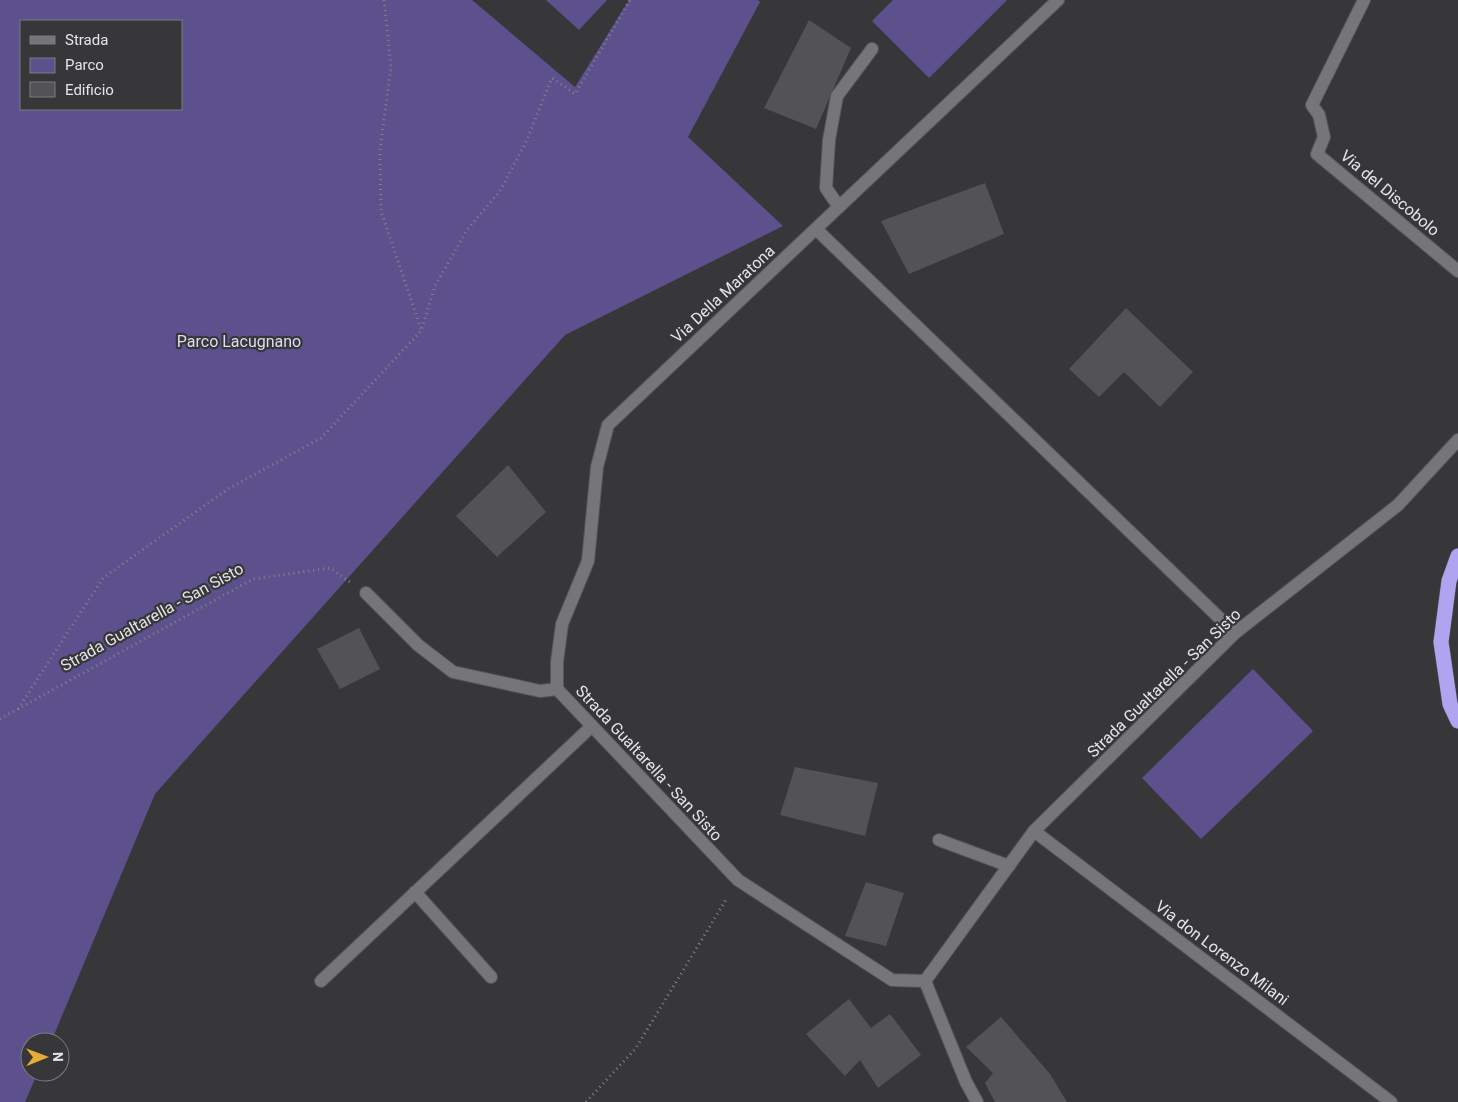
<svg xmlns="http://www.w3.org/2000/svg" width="1458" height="1102" font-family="Roboto,sans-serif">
<rect width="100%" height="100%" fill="#37373a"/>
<path fill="#5c508d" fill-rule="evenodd" d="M0 0H472L575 87 629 0H758L760 2 688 137 783 226 565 335 155 794 51 1042H30V1072H38L25 1102H0ZM181 21V109H21V21Z
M546 0H607L579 30Z
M893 0H1007L929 78 872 21Z
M1253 669 1313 731 1201 839 1142 778Z"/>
<path fill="#535255" d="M809 20 851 48 816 129 764 108Z
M985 183 1004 234 909 274 881 221Z
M1126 308 1193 372 1160 407 1124 372 1099 397 1069 369Z
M508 465 546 512 497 557 456 516Z
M359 628 380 669 340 689 317 649Z
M795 767 878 783 865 836 780 815Z
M866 882 904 893 886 946 845 936Z
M849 999 871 1028 890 1014 921 1055 878 1088 860 1060 845 1076 806 1034Z
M1001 1017 1050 1074 1067 1102H995L985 1083 993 1073 966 1047Z"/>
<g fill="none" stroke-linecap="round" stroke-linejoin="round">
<defs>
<path id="service" d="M839 207 826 188 829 140 837 96 872 49
M939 840 1009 866
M415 892 491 977
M321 981 592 726"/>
<path id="minor" d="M1364 0 1312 105 1319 115 1324 137 1317 154 1458 271
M816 229 1235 633
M366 593 418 645 453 672 540 691 557 689
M557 689 738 880 892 980 925 981 1034 831 1235 633 1398 505 1458 440
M557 689V662L562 624 588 561 597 467 608 425 1058 0
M1034 831 1391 1102
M925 981 966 1082 977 1102"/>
<path id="motorway" d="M1458 556 1449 581 1441 642 1450 704 1458 721"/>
</defs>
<use href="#service" stroke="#565558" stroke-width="14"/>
<use href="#minor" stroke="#565558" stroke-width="14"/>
<use href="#motorway" stroke="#565558" stroke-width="16"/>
<path stroke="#838386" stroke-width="3" stroke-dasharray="1 4" stroke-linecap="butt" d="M384 0 391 67 380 150 381 211 421 329
M18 709 103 578 228 489 321 438 421 331 435 286 467 230 500 191 526 142 552 78 575 94 630 0
M0 719 253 579 330 568 350 582
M586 1102 636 1048 727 898"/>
<use href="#service" stroke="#767679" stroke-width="12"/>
<use href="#minor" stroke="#767679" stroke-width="12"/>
<use href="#motorway" stroke="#b0a3ef" stroke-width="15"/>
</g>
<g text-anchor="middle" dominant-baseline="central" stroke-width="4.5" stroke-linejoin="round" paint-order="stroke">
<g font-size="16" fill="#e5e4e6" stroke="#37373a">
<text transform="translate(1390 193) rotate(40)">Via del Discobolo</text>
<text transform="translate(723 294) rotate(-43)">Via Della Maratona</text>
<text transform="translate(152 617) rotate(-29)">Strada Gualtarella - San Sisto</text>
<text transform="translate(1164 683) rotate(-44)">Strada Gualtarella - San Sisto</text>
<text transform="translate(649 763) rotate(47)">Strada Gualtarella - San Sisto</text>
<text transform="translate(1222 953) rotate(37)">Via don Lorenzo Milani</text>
</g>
<g font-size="16" fill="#dedcf0" stroke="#37373a">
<text x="239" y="341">Parco Lacugnano</text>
</g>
</g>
<rect x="20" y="20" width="162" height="90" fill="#37373a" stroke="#7d7c7f"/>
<rect x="30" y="36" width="25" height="8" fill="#767679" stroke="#7d7c7f"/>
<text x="65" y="45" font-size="15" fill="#e5e4e6">Strada</text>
<rect x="30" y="58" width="25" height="15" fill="#5c508d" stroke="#7d7c7f"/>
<text x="65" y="70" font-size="15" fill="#e5e4e6">Parco</text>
<rect x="30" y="82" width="25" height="15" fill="#535255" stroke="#7d7c7f"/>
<text x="65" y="95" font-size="15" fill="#e5e4e6">Edificio</text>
<g transform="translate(45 1057) rotate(89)"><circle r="24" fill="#37373a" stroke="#7d7c7f"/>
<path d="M0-4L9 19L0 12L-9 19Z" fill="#e6ad36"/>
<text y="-8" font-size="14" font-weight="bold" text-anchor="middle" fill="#e5e4e6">N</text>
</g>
</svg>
